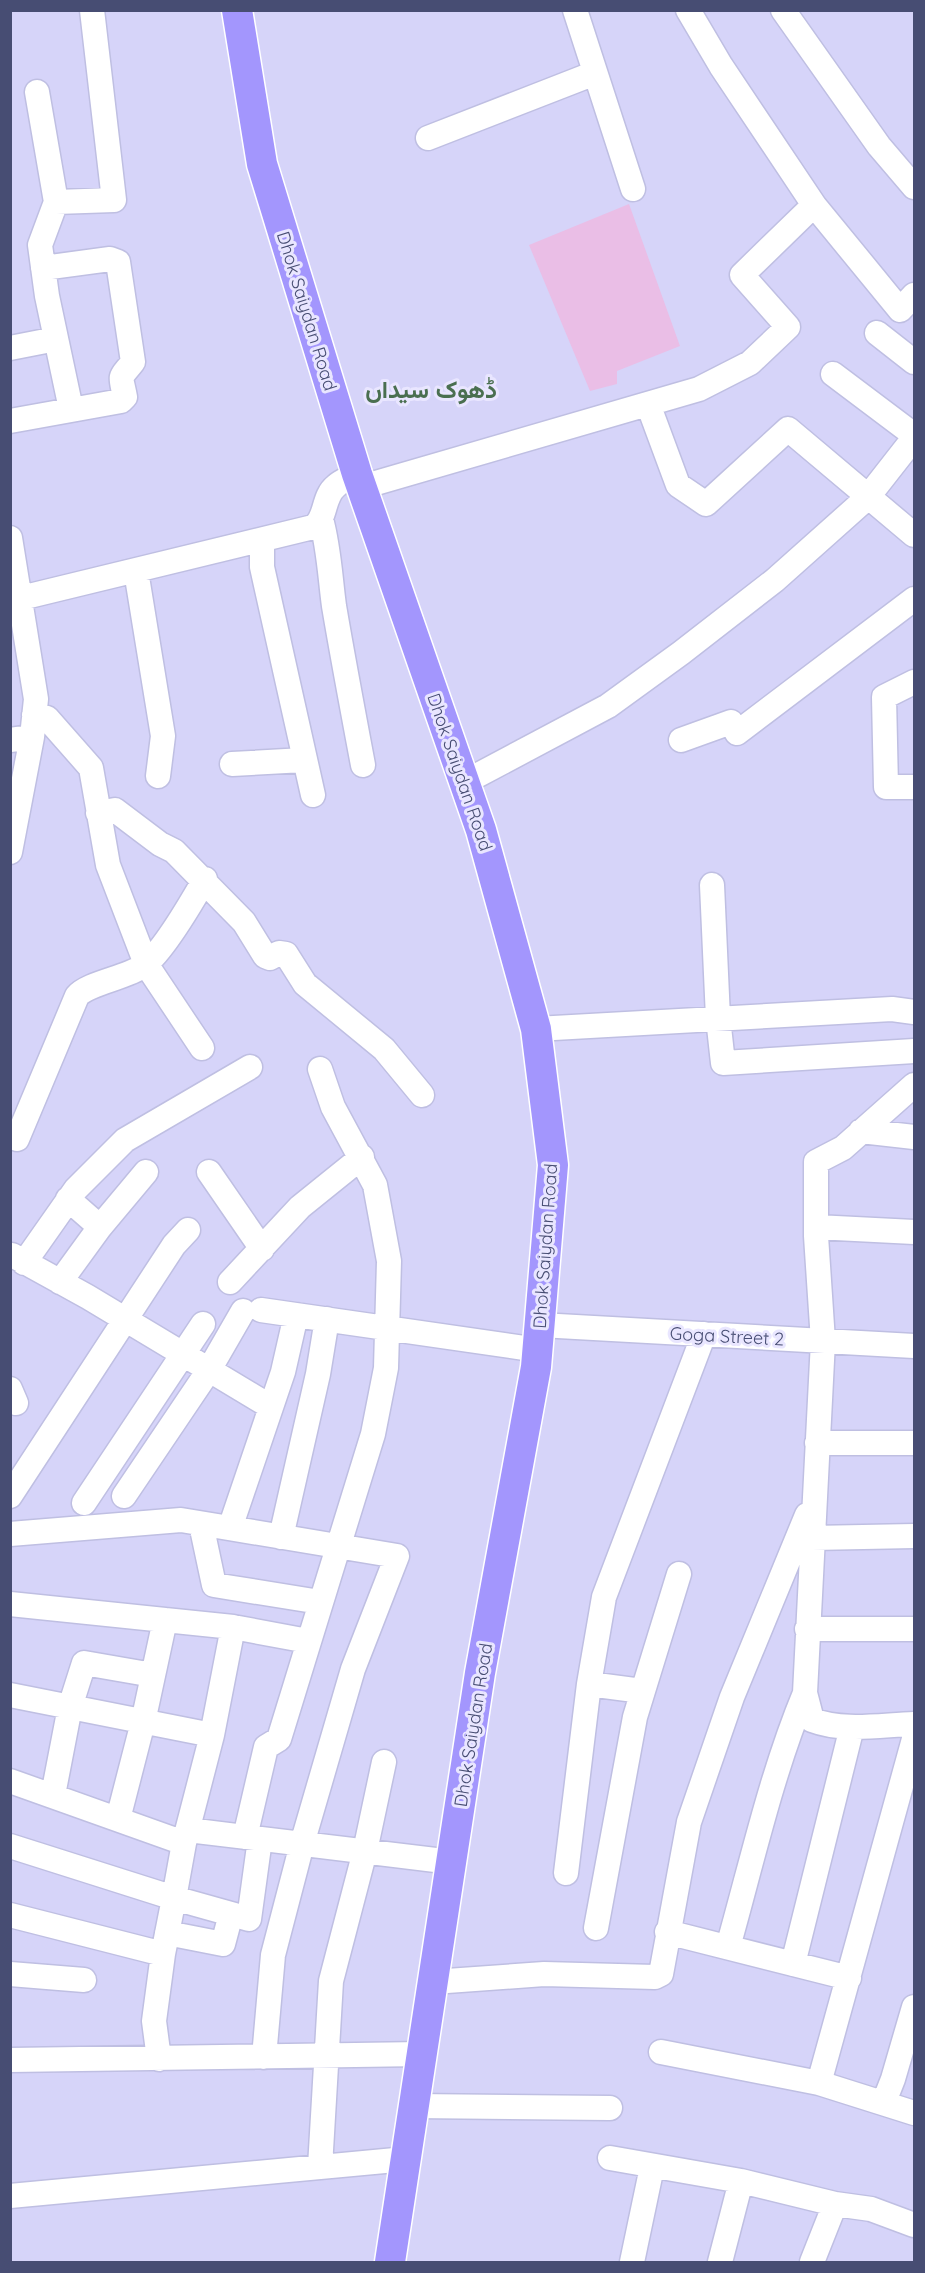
<svg xmlns="http://www.w3.org/2000/svg" width="925" height="2273" font-family="Quicksand,Vazirmatn,sans-serif">
<rect width="100%" height="100%" fill="#e3e0fd"/>
<path fill="#d6d4f9" d="M11 11H914V2262H11Z"/>
<path fill="#eabee6" d="M629 204 680 346 617 371V384L590 391 529 245Z"/>
<g fill="none" stroke-linecap="round" stroke-linejoin="round">
<defs>
<path id="minor" d="M575 10 633 189
M783 10 879 146 914 187
M37 92 56 202 114 200 92 10
M428 138 595 73
M56 202 40 245 47 296 71 409
M814 205 900 310 914 295
M877 333 914 362
M10 348 56 339
M833 374 914 435
M648 404 678 485 706 504 788 429 914 535
M10 421 121 401 125 397C120 372 119 380 133 362L118 262 110 259 43 268
M362 487 699 389 750 363 788 327 742 275 814 205 721 66 688 10
M321 519C329 548 330 576 334 606 343 659 353 712 363 765
M10 538 36 699 32 737
M262 540V567L313 795
M136 571 163 736 158 776
M21 598 313 527C327 519 322 497 336 486 341 481 350 478 357 474
M914 682 884 697 886 787H914
M34 715 47 718 91 768 108 865 146 964 202 1048
M10 740 32 737 10 852
M681 740 731 722 737 733 914 599
M232 764 304 760
M465 782 608 706 681 653 775 580 867 498 914 438
M98 813 115 810 160 844 174 851 244 922 265 956 270 958 279 953 286 954 305 984 384 1049 422 1095
M712 885 718 1018 723 1063 914 1051
M536 1029 892 1009 914 1012
M914 1085 843 1148 816 1162V1236L823 1341 805 1693 812 1720C844 1732 880 1725 914 1724
M861 1131 914 1137
M17 1139 77 996C88 983 126 978 143 966 162 954 193 900 205 879
M209 1172 262 1249
M68 1199 100 1227
M816 1227 914 1232
M12 1255 88 1297 271 1407
M24 1263 76 1189 125 1140 250 1067
M60 1282 100 1227 146 1172
M230 1282 300 1207 362 1157
M261 1310 538 1350
M540 1325 914 1346
M10 1389 16 1403
M817 1443H914
M10 1496 174 1245 188 1230
M124 1496 209 1370 243 1311
M84 1503 203 1324
M201 1524 214 1585 320 1602
M230 1528 283 1372 296 1315
M10 1534 181 1520 397 1556 353 1669 302 1844 273 1955 264 2057
M281 1537 318 1374 327 1319
M812 1538 914 1536
M10 1604 165 1620 143 1722 118 1819
M165 1620 233 1627 212 1735
M233 1627 308 1641
M807 1629H914
M589 1684 642 1691
M10 1695 212 1735 184 1843
M10 1781 184 1843 174 1898 249 1919 260 1839
M53 1795 70 1707 84 1663 153 1675
M188 1830 452 1862
M245 1837 266 1747 279 1739 373 1434 386 1368 389 1261 375 1185 333 1107 320 1069
M10 1846 174 1898 163 1954
M566 1873 589 1684 604 1597 704 1334
M10 1915 163 1954 154 2021 159 2059
M596 1928 635 1717 679 1574
M667 1932 849 1978
M167 1933 223 1944 231 1914
M728 1947C752 1862 771 1775 805 1693
M793 1964 852 1727
M10 1974 84 1980
M433 1982 544 1974 655 1977 661 1974 689 1822 732 1697 807 1515
M661 2052 819 2083 914 2113
M10 2060 422 2054
M819 2083 914 1739
M884 2102 893 2079 914 2007
M414 2106 610 2108
M610 2158 741 2181 835 2204 871 2209 914 2225
M320 2167 331 1981 365 1851 384 1762
M10 2196 406 2159
M632 2262 652 2167
M720 2262 741 2181
M812 2262 835 2204"/>
<path id="major" d="M237 10 262 164 357 474 481 830 536 1029 553 1165 536 1367 480 1673 390 2262"/>
</defs>
<use href="#minor" stroke="#bfbfe2" stroke-width="27"/>
<use href="#major" stroke="#fff" stroke-width="33"/>
<use href="#minor" stroke="#fff" stroke-width="24"/>
<use href="#major" stroke="#a396fd" stroke-width="30"/>
</g>
<g text-anchor="middle" dominant-baseline="central" stroke-width="6" stroke-linejoin="round" paint-order="stroke">
<g font-size="18" fill="#474d73" stroke="#e9e6ff">
<text transform="translate(307 311) rotate(73)">Dhok Saiydan Road</text>
<text transform="translate(460 772) rotate(71)">Dhok Saiydan Road</text>
<text transform="translate(545 1246) rotate(-86)">Dhok Saiydan Road</text>
<text transform="translate(727 1336) rotate(3)">Goga Street 2</text>
<text transform="translate(473 1725) rotate(-81)">Dhok Saiydan Road</text>
</g>
<g font-size="24" font-weight="bold" fill="#4a6f50" stroke="#e9e6ff">
<text x="431" y="389">ڈھوک سیداں</text>
</g>
</g>
<rect width="925" height="2273" fill="none" stroke="#474d73" stroke-width="24"/>
</svg>
